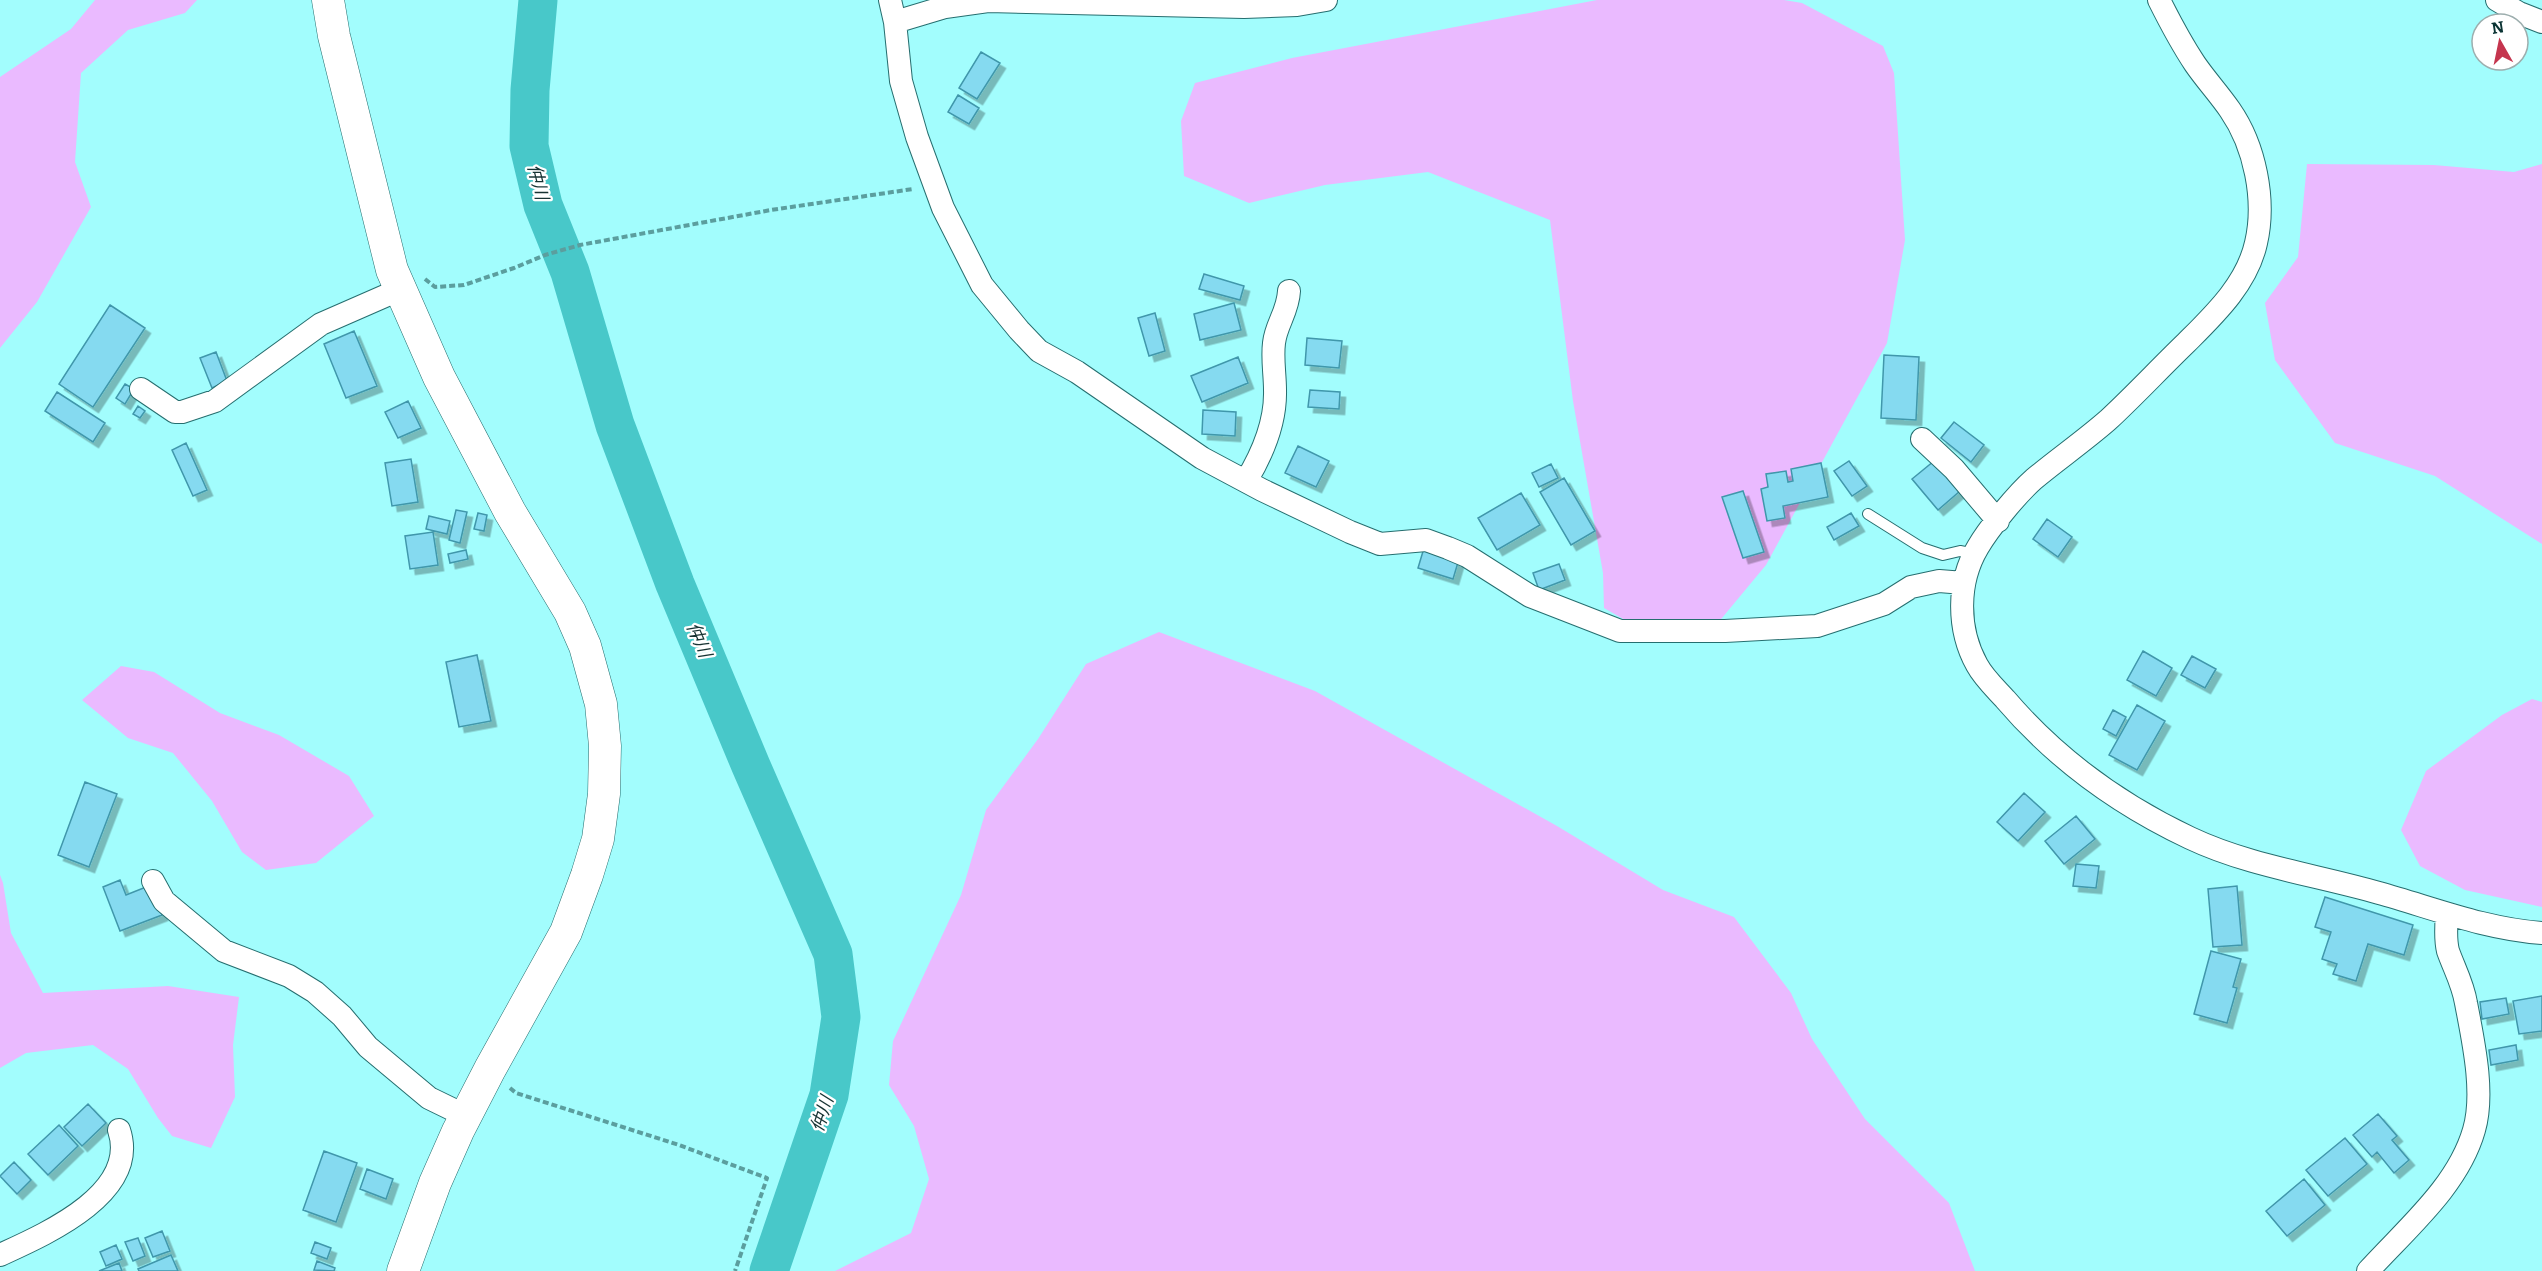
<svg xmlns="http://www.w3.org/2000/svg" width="2542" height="1271" font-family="Bitter,'Noto Sans JP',serif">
<defs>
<filter id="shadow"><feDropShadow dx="5.5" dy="5.5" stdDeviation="0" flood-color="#0004"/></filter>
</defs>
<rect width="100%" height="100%" fill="#a2fdfd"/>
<path fill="#eabaff" d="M95 0H197L185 13 128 30 81 73 75 162 91 207 37 302 0 348V77L71 29Z
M1597 0H1784L1802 3 1883 46 1894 73 1905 240 1887 343 1766 565 1712 630 1639 628 1604 608 1603 573 1573 401 1550 220 1428 172 1325 185 1249 203 1184 176 1181 121 1195 83 1292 58Z
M2307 164 2434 165 2514 172 2542 164V544L2435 476 2335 443 2275 360 2265 303 2298 257Z
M1159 632 1315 691 1557 826 1663 890 1734 917 1791 993 1812 1039 1865 1119 1949 1203 1975 1271H835L911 1233 929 1179 914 1126 889 1085 893 1041 961 895 986 810 1038 739 1086 664Z
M121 666 154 672 220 713 279 735 349 776 374 816 316 863 266 870 242 852 212 801 173 753 128 738 82 700Z
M2532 699 2542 702V907L2465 890 2420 866 2401 830 2426 771 2502 715Z
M0 875 3 883 11 933 43 993 168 986 239 997 233 1045 235 1097 211 1148 172 1136 158 1118 128 1069 93 1045 26 1053 0 1068Z"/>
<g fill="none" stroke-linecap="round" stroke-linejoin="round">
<path stroke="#48c8c9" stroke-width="39" d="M538 0 530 90 529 146 543 205 570 272 615 425 675 584 751 766 833 954 841 1017 829 1095 769 1271"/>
</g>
<path fill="#85daf0" stroke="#4097ab" stroke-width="1.5" filter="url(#shadow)" d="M981 52 1000 63 977 99 959 88Z
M958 95 979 108 969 124 948 112Z
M1204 274 1244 286 1240 300 1199 289Z
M1234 303 1241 330 1200 340 1194 314Z
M110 305 145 328 93 407 59 384Z
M1155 313 1165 351 1149 356 1138 318Z
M354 331 377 386 346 398 324 344Z
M1307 338 1342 341 1339 368 1305 365Z
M216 352 227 381 212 388 200 358Z
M1884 355 1919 357 1916 420 1881 418Z
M1238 357 1248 383 1202 402 1191 376Z
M125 384 134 389 125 404 116 398Z
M1310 390 1340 392 1339 409 1308 407Z
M57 392 105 423 93 442 45 411Z
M408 401 421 428 398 438 385 412Z
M138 406 145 411 140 418 133 414Z
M1203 410 1236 412 1235 436 1202 434Z
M1954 422 1984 445 1971 462 1941 438Z
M186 443 207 490 193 496 172 450Z
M1298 446 1329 461 1316 487 1285 473Z
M411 459 418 502 392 506 385 463Z
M1849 461 1867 486 1852 496 1834 471Z
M1934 461 1960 491 1938 510 1912 479Z
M1821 463 1828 497 1783 506 1785 518 1767 521 1761 489 1768 487 1766 474 1786 471 1788 482 1793 481 1791 469Z
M1551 464 1558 478 1539 487 1532 473Z
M1564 478 1595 531 1571 545 1540 492Z
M1743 491 1764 552 1743 558 1722 497Z
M1521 493 1540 525 1497 550 1478 518Z
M456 510 467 512 460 543 449 540Z
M478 513 487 515 484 531 474 529Z
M1851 513 1859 526 1834 540 1827 527Z
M429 516 450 521 447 534 426 529Z
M2047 519 2072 537 2058 557 2033 539Z
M433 532 438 565 410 569 405 536Z
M1424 548 1459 559 1453 579 1418 568Z
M466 550 468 559 450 563 448 554Z
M1559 564 1565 580 1539 590 1533 573Z
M2143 651 2172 668 2156 696 2127 680Z
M477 655 491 721 459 727 446 662Z
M2192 656 2216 669 2205 688 2181 675Z
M2137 705 2165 721 2137 770 2109 755Z
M2113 710 2126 717 2116 736 2103 729Z
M85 782 117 794 89 867 58 855Z
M2024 793 2045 812 2018 841 1997 822Z
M2076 816 2095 839 2064 864 2045 841Z
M2076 864 2099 866 2096 888 2073 886Z
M120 880 126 895 151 885 162 915 120 931 103 887Z
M2237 886 2242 945 2213 947 2208 889Z
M2325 897 2413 925 2404 955 2368 944 2356 981 2333 974 2337 964 2322 959 2331 932 2315 927Z
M2211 951 2241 959 2233 987 2237 988 2227 1023 2194 1014Z
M2542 996V1031L2519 1034 2513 1001Z
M2506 998 2509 1014 2482 1019 2480 1002Z
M2516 1045 2518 1060 2491 1065 2489 1050Z
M88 1104 106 1123 82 1146 64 1127Z
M2378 1114 2397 1136 2392 1140 2409 1160 2394 1173 2377 1152 2372 1157 2353 1135Z
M59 1125 78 1146 48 1175 28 1154Z
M2345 1138 2367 1164 2328 1196 2306 1170Z
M324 1151 357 1163 336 1222 303 1210Z
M14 1162 31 1180 17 1194 0 1176Z
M367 1169 393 1179 386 1199 360 1189Z
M2304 1179 2325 1205 2287 1236 2266 1211Z
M162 1231 170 1251 153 1257 145 1238Z
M138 1238 145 1256 133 1261 125 1242Z
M315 1242 331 1248 327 1259 311 1253Z
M116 1245 122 1259 106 1266 100 1252Z
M171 1255 178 1271H139L138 1269Z
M317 1261 335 1268 334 1271 314 1270Z
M119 1263 122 1271H99Z"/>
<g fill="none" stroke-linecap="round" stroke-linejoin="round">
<defs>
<path id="lane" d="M1868 514 1922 548 1943 555 1960 551 1975 554"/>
<path id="street" d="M890 0 895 22 901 81 917 137 943 208 982 285 1019 330 1039 351 1077 372 1202 458 1262 490 1350 532 1380 544 1426 540 1448 548 1467 556 1530 596 1620 631H1725L1817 626 1884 604 1911 587 1939 581 1964 583
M2159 0C2170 22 2181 43 2195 64 2206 80 2219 94 2230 110 2255 146 2266 200 2256 243 2247 284 2214 315 2186 343 2160 368 2135 395 2108 420 2084 441 2058 459 2034 479 2017 494 1989 528 1978 547 1957 582 1957 629 1977 665 1984 678 1996 689 2005 699 2057 760 2118 804 2190 838 2249 866 2317 875 2379 893 2433 908 2485 929 2542 933
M2497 0 2519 13 2542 22
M895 22 945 7 988 1 1244 7 1297 5 1326 0
M141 389 175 412H182L215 401 321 324 401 289
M1922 439 1954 469 1998 521
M1246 481C1263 453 1276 423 1275 390 1275 374 1272 359 1274 343 1276 324 1288 312 1289 291
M153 881 164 901 224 951 289 976 315 992 342 1016 368 1047 429 1098 466 1116
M0 1255C46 1234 140 1193 119 1130
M2368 1271C2407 1228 2458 1186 2474 1130 2485 1093 2473 1040 2466 1003 2463 984 2454 968 2448 951 2445 939 2446 926 2447 914"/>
<path id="secondary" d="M328 0 334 36 392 270 439 377 510 512 570 612 585 646 601 704 605 746 604 794 598 839 587 875 566 932 490 1069 458 1131 435 1183 403 1271"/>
</defs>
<use href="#lane" stroke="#266e6f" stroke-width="12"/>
<use href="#street" stroke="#266e6f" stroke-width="24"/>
<use href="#secondary" stroke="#266e6f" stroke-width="33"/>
<path stroke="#5b9e9e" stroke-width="4" stroke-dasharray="6 3" stroke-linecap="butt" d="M425 279 435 287 464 285 514 268 545 255 580 245 771 210 913 189
M510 1088 516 1093 679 1145 767 1178 735 1271"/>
<use href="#lane" stroke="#fff" stroke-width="10"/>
<use href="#street" stroke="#fff" stroke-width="22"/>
<use href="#secondary" stroke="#fff" stroke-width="32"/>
</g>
<g text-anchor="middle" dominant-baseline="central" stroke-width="4.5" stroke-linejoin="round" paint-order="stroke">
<g font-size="18" font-style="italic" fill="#173333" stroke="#fff">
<text transform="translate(538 182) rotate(76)">仲川</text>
<text transform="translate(699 640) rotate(67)">仲川</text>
<text transform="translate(822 1114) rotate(-72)">仲川</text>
</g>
</g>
<g transform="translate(2500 42) rotate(351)"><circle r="28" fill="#ffffff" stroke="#9daeae" stroke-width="1.5"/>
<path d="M0-4.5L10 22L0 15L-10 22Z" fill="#c5354e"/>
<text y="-9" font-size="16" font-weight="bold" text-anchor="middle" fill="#0b3434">N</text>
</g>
</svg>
